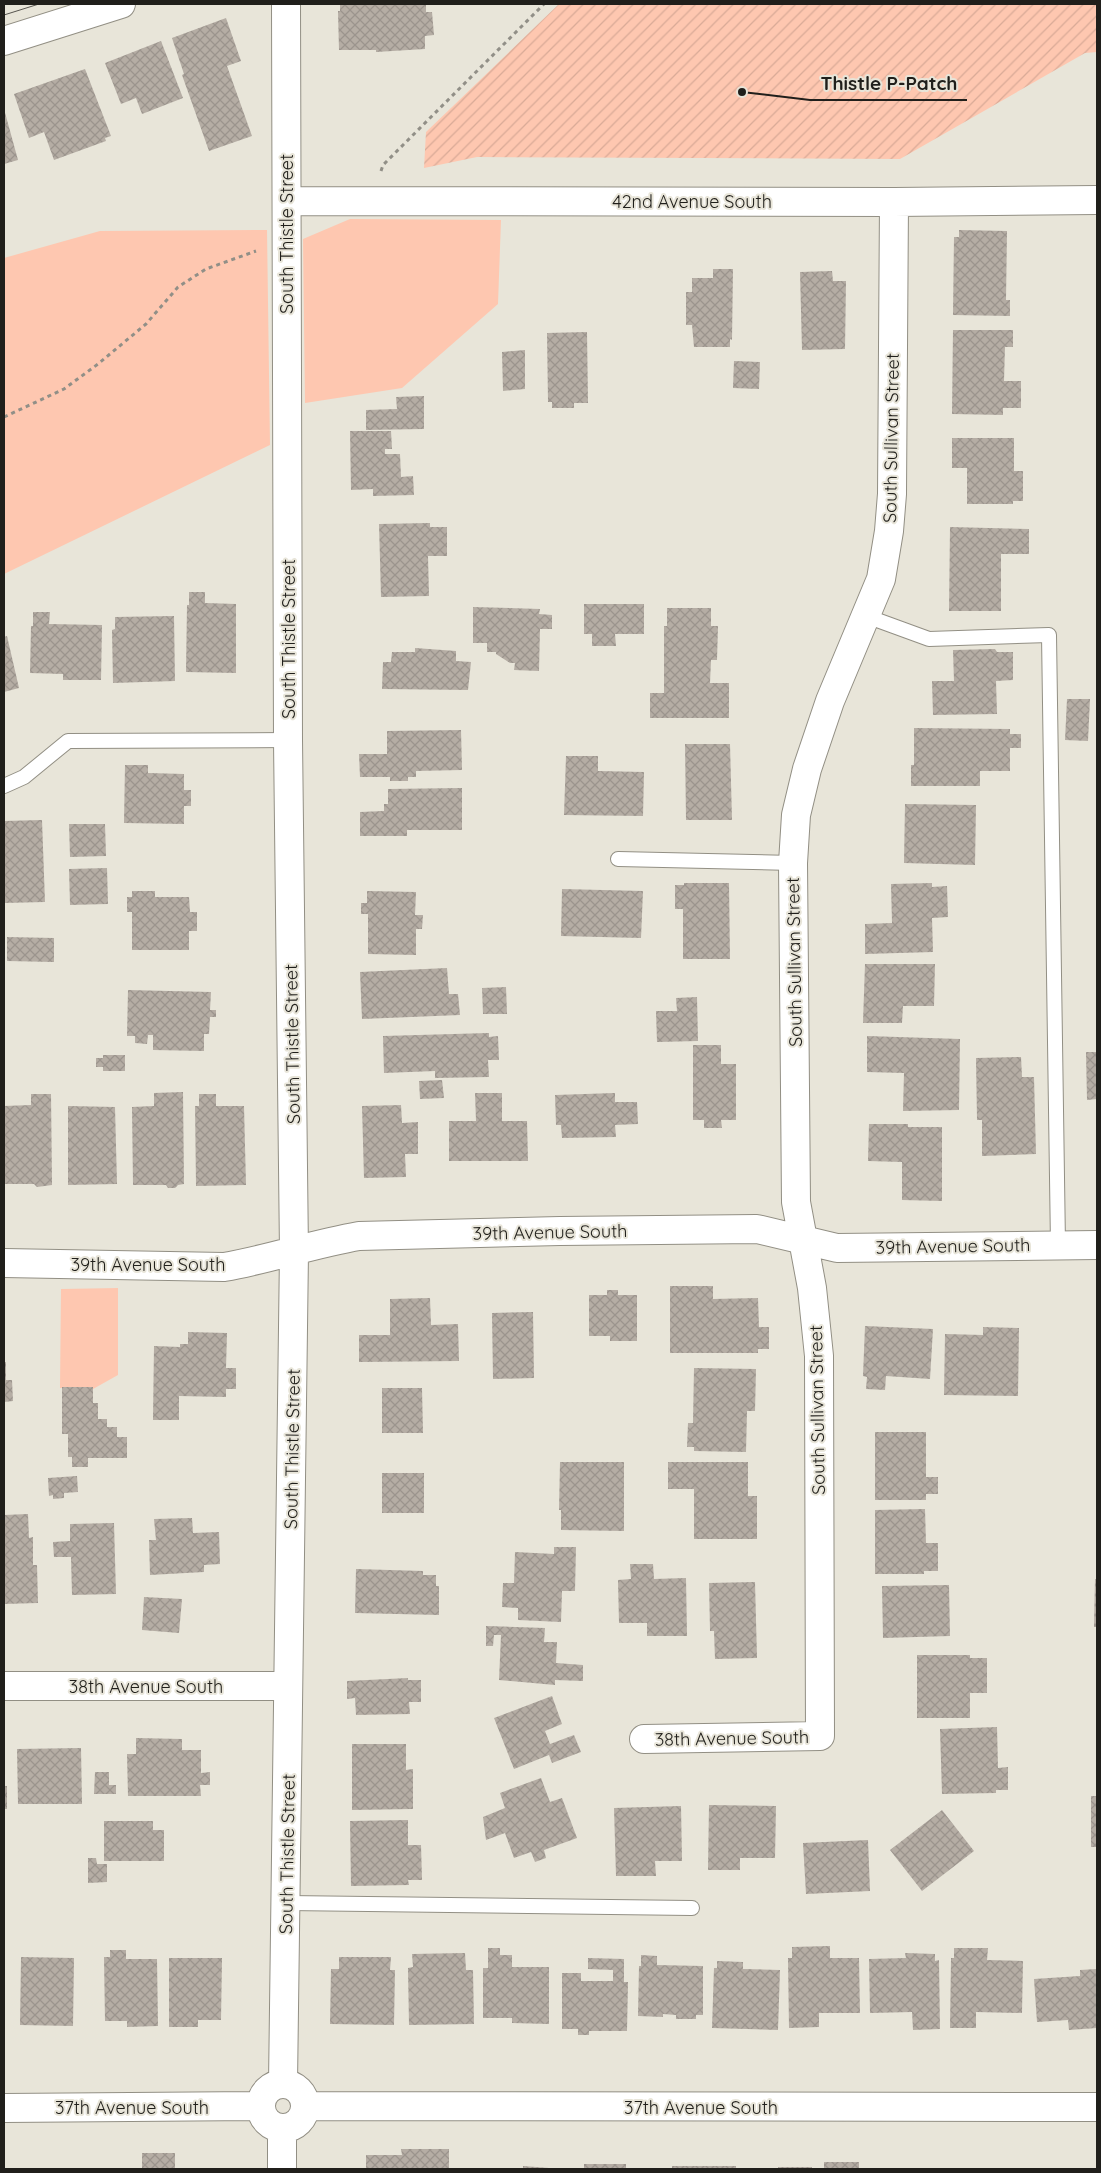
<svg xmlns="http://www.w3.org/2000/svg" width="1101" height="2173" font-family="Quicksand,sans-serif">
<defs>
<pattern id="garden-furrows" width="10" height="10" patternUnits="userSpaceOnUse" patternTransform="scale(1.25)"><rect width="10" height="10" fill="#fec7b0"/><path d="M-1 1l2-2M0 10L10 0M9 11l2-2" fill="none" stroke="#d9aa97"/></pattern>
<pattern id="building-cross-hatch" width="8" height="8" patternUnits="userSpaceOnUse" patternTransform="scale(1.25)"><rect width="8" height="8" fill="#b5ada4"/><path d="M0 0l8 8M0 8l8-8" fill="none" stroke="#9b948d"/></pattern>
</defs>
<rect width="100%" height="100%" fill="#e8e5d9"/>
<path fill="#fec7b0" d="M350 219 501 220 498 304 402 388 305 403 303 239Z
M267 230 270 445 4 574V258L100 231Z
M118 1288V1375L93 1389 60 1388 61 1289Z"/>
<path fill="url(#garden-furrows)" d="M559 4H1097V52L1085 53 900 159 477 157 424 168 426 132Z"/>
<path fill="url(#building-cross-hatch)" d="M340 4H426V12H432L434 35 425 36V49L376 52V50H339L338 11H340Z
M226 18 241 61 227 66 252 136 209 151 182 75 184 74 172 38Z
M161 41 183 98 142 114 136 98 121 104 105 63Z
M85 69 111 136 105 138 106 141 54 160 44 132 29 138 14 94Z
M4 109 18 160 4 164Z
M959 230 1007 231 1006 300H1010V316L953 315 954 237H959Z
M713 269H733L732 340 730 339V347H694L692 325H686V292H692V278H713Z
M832 271 833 281H846L845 349 802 350 800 272Z
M953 330H1013V347H1005L1004 381H1021V408H1003V415L952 414Z
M587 332 588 403H574V408H552V402H548L547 333Z
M525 350V389L503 391 502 352Z
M734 361 760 362 759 389 733 388Z
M424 396V429L366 430V410L397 409 396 397Z
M350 431H391L392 449H385V454H400L401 477 413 476 414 495 373 496V489L351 490Z
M952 438H1014V471H1023V501H1013V504H967V468H952Z
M430 523V527H447V556H428L429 596 381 597 379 524Z
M950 527 1029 529V554H1001V611H949Z
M189 592H205V603L236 604V673L186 672 187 605H189Z
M584 604H644V634H615L616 646H592V634H584Z
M473 607 540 609 539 614 552 615V629H540L539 671 514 670 515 663H510L496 654V652H487V643H473Z
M667 608H711V626H718L717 660H711L710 683H729V718H650V693H664V626H667Z
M33 612H50L49 624 102 625 101 680H63V674L30 673 31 626H33Z
M174 616 175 681 113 683 112 630 115 629V617Z
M7 636 19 688 4 692V637Z
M415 648 456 651V661L471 662 468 690 382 689 383 662H391L392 652H415Z
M995 649 997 652H1013V680L996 681 997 714 933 715 932 681H954L953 650Z
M1067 699H1090L1088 741 1065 740Z
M914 728 1010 729V734H1021V748H1010V771H980V786H911V765H914Z
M461 730 462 770 416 771V777H408V781H390V777H360L359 754H387V731Z
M685 744H730L732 820H686Z
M566 756H598V771L644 772 643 816 564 815Z
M125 765H148V773L184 774V790H191V806H184V824L124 823Z
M462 788V830H407V836H360V812L384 811V804H388V789Z
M905 804 976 805 975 865 904 863Z
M42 820 45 902 4 903V821Z
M69 824H105L106 856 70 857Z
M107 868 108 904 70 905 69 869Z
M684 883H729L730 959H683V909H675V885H684Z
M932 883V887L947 886 948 917 932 918 933 952 865 954V924L892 923 891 884Z
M562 889 643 891 641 938 561 936Z
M132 891H155V897H189L190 912H197V931H189V950H132V912H127V897H132Z
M367 891 416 892 415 915H423L422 929H416V955L368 954V914H361V903H367Z
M7 937 54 938V962L7 961Z
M865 964H935L934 1006H903L902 1023H863Z
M447 968 449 994H458L460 1015 362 1019 360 972Z
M506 987 507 1014H483L482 988Z
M128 990 211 992 210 1010H216V1017H210L209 1034H204V1051L153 1050V1035H148L147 1044 135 1043V1036H127Z
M697 997 698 1041 657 1042 656 1011H677L676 998Z
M489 1033V1037L498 1036 499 1060H488L489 1077 435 1078V1071L384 1073 383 1036Z
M867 1036 960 1039 959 1110 903 1111 904 1073 867 1072Z
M693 1045H721V1064H736V1120H721L722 1128H704V1120H693Z
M1086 1052H1097V1099L1087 1100Z
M103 1055H125V1071H103V1067H96V1058H103Z
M1021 1057 1022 1077H1034L1036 1154 982 1156V1120H977L976 1058Z
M442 1080 444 1098 420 1099 419 1081Z
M183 1092 184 1184 178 1185 175 1188H168L166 1185H133L132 1107 154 1106V1093Z
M475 1093H502V1121H527L528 1161H449V1121H476Z
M615 1093V1102H637L638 1124 615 1125 616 1137 562 1138 561 1125H556L555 1095Z
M31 1094H51L52 1185 37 1187 34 1184H4V1106L31 1105Z
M199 1094H216V1106H244L246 1185 196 1186 195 1106H199Z
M401 1105 402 1123 418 1122V1154H405L406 1177 364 1178 362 1106Z
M68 1106 115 1107 117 1184 68 1185Z
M869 1124H908V1127H942V1201L902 1200V1162L868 1161Z
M670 1286H713V1299L758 1298 759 1327H769V1349H758V1353H670Z
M607 1290H618V1295H637V1341H610V1336H589V1295H607Z
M430 1298 431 1325 458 1324 459 1361 359 1362V1335H390V1299Z
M533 1312 534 1378 493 1379 492 1313Z
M865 1326 933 1329 930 1379 886 1376 885 1390 866 1389 867 1377 863 1376Z
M983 1327 1019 1328 1018 1396 944 1395 945 1334 983 1335Z
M188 1332 227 1333 226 1368H236V1389H226V1397L179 1396V1420H153L154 1346 180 1347V1344H188Z
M4 1362H6V1380H12L13 1401 4 1402Z
M694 1368 756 1369 755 1411H747L746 1452 694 1451V1447H687L688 1423H693Z
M62 1387H93V1403H98V1419H107V1427H117V1437H127V1458H88V1467H72V1457H68V1434H62Z
M382 1388H422L423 1433H382Z
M875 1432H926V1477H938V1494H926V1500H875Z
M560 1462H624V1531L561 1530V1510H559Z
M668 1462H748V1496H757V1539H694V1489H668Z
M382 1473H424V1513H382Z
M77 1476 78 1492 64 1493V1498L53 1499V1495L49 1496 48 1478Z
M925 1509 926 1543H938V1571H924V1574H875V1510Z
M28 1514 29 1538 33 1537V1565H37L38 1603 4 1604V1515Z
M192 1518 193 1533 219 1532 220 1564 204 1565V1572L150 1575 149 1540H156L154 1519Z
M114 1523 116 1594 72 1595 71 1557H54L53 1542 70 1541V1524Z
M554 1547H576L575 1591H562L561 1622 518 1620V1608L502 1607 503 1583H514L515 1552 554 1554Z
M630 1564H653L654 1579 686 1578 687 1636H647V1623H619L618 1580 631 1579Z
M356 1569 423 1571V1575H436V1586H439V1615L355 1613Z
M1095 1579H1097V1627H1094Z
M755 1582 757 1658 715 1659 714 1631H710L709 1583Z
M949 1585 950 1636 883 1638 882 1586Z
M144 1597 182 1599 179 1633 142 1630Z
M486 1626 545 1628 544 1642H557L556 1663 583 1665V1681L555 1680V1685L499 1680 501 1635H494L493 1646H486Z
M917 1655H970V1658H987V1693H970V1718H917Z
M408 1678V1680H421V1702H409L410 1714 356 1715 355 1698 347 1699V1681Z
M552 1696 562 1724 545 1731 550 1744 574 1735 581 1752 552 1763 549 1755 514 1769 494 1718Z
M997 1727 998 1768 1008 1767V1790H996V1793L942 1794 940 1729Z
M136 1738 182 1739V1750H201V1773L210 1772V1785H200L201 1796H128L127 1754H136Z
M352 1744H406V1770L413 1769V1809L352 1810Z
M81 1748 82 1804H18L17 1749Z
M95 1772H109V1785H116V1794H94Z
M541 1778 550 1802 562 1798 577 1838 544 1850 546 1858 535 1862 531 1852 514 1858 505 1833 486 1840 483 1817 505 1808 500 1793Z
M4 1786H7V1809H4Z
M1091 1796H1097V1847H1091Z
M709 1805 776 1806 775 1858H740V1870H708Z
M681 1806 682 1861H655L656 1876H616L614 1808Z
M942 1810 974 1851 922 1891 890 1850Z
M408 1820V1845H421L422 1880H408L409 1885 351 1886 350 1821Z
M104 1821H153V1830H164V1861H104Z
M868 1840 870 1891 806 1894 803 1843Z
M88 1858H96L97 1864H107V1882L88 1883Z
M830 1946V1958H859L860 2013H819V2027L789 2028 788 1958H792V1947Z
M488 1948H500V1955H512V1967H549V2024L512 2023V2018H483V1968H488Z
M954 1948H988L987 1960 1023 1961 1022 2013 976 2012V2028H950L951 1958H954Z
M110 1950H126V1959H157L158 2026 127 2027V2021H105L104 1957H110Z
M465 1953 466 1970H473L474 2024 409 2025 408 1968 413 1967 412 1954Z
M905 1953 935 1954V1961L939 1960 940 2029 913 2030 912 2012 870 2013 869 1959 906 1958Z
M641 1955 657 1956V1965L703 1966V2015H696V2019H676V2015L663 2014V2017L638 2016 639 1966H641Z
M21 1957 74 1958 73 2026 20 2025Z
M339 1957H391L390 1970H395L394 2025 330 2024 331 1969H339Z
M169 1958H222L221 2020H198V2027H169Z
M588 1958 624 1959V1982H628L627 2031H589V2035H578V2029H562V1973H581V1981H613V1970L588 1969Z
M717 1961 743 1962V1969L780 1970 778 2030 712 2028 714 1968H717Z
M1097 1969V2028L1069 2030 1068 2020 1037 2022 1034 1979 1080 1976V1970Z
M401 2149H449V2169H366V2155H402Z
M142 2153H175V2169H142Z
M824 2162H859V2169H824Z
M584 2164H626V2169H584Z
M523 2166 549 2168V2169H523Z
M672 2166H736V2169H672Z
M778 2167H812V2169H778Z"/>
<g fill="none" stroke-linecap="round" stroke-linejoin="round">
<defs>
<path id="service" d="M866 616 929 639 1049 635 1058 1245
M4 786 24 777 68 741 288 740
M618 859 793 863
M287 1903 692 1908"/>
<path id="minor" d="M287 201 894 202 1097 200
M4 1263 224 1267C270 1259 313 1244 359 1236L560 1231 757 1229 837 1248 1097 1245
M4 1686H288
M644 1739 820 1736 819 1356 812 1288 796 1202 793 863 796 815 807 769 830 701 881 579 889 531 892 494 894 202
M261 2106a22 22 0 1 1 44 0a22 22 0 1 1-44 0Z
M283 2084 294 1252 288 740 286 4
M305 2106 1097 2107
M4 2108 261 2106
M282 2128V2169"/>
<path id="secondary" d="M4 41 121 4"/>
</defs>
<use href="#service" stroke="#928f84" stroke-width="16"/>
<use href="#minor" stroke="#928f84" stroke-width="30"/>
<use href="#secondary" stroke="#928f84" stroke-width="30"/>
<path stroke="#918f87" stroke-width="3" stroke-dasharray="4 4" stroke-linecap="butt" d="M381 171 383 165 544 4
M4 417 64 389 98 364 146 324 178 287 206 269 256 251"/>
<use href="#service" stroke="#fff" stroke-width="14"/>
<use href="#minor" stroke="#fff" stroke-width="28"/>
<use href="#secondary" stroke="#fff" stroke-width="28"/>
<path stroke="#57554f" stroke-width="1" d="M4 15 39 4"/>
</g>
<g text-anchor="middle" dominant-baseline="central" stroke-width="4" stroke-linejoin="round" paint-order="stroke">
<g font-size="18" fill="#201f1b" stroke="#e8e5d9">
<text x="692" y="201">42nd Avenue South</text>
<text transform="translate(286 234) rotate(-90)">South Thistle Street</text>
<text transform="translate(891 438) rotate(-89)">South Sullivan Street</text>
<text transform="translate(288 639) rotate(-90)">South Thistle Street</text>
<text transform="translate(794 962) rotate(-91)">South Sullivan Street</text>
<text transform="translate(292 1044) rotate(-91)">South Thistle Street</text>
<text transform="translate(550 1232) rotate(-1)">39th Avenue South</text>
<text transform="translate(953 1246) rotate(-1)">39th Avenue South</text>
<text x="148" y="1264">39th Avenue South</text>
<text transform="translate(817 1410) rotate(-91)">South Sullivan Street</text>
<text transform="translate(292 1449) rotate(-89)">South Thistle Street</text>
<text x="146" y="1686">38th Avenue South</text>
<text transform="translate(732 1738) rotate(-1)">38th Avenue South</text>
<text transform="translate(287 1854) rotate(-89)">South Thistle Street</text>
<text x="132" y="2107">37th Avenue South</text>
<text x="701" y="2107">37th Avenue South</text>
</g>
</g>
<path fill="none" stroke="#201f1b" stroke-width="2" d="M742 92L810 100H967"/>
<circle fill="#201f1b" stroke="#e8e5d9" stroke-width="2" cx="742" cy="92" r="5"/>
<g font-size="19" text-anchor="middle" font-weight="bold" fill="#201f1b" stroke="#e8e5d9" stroke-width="4" stroke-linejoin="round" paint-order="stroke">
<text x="889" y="90">Thistle P-Patch</text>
</g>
<rect width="1101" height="2173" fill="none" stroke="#201f1b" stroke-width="10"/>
</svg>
